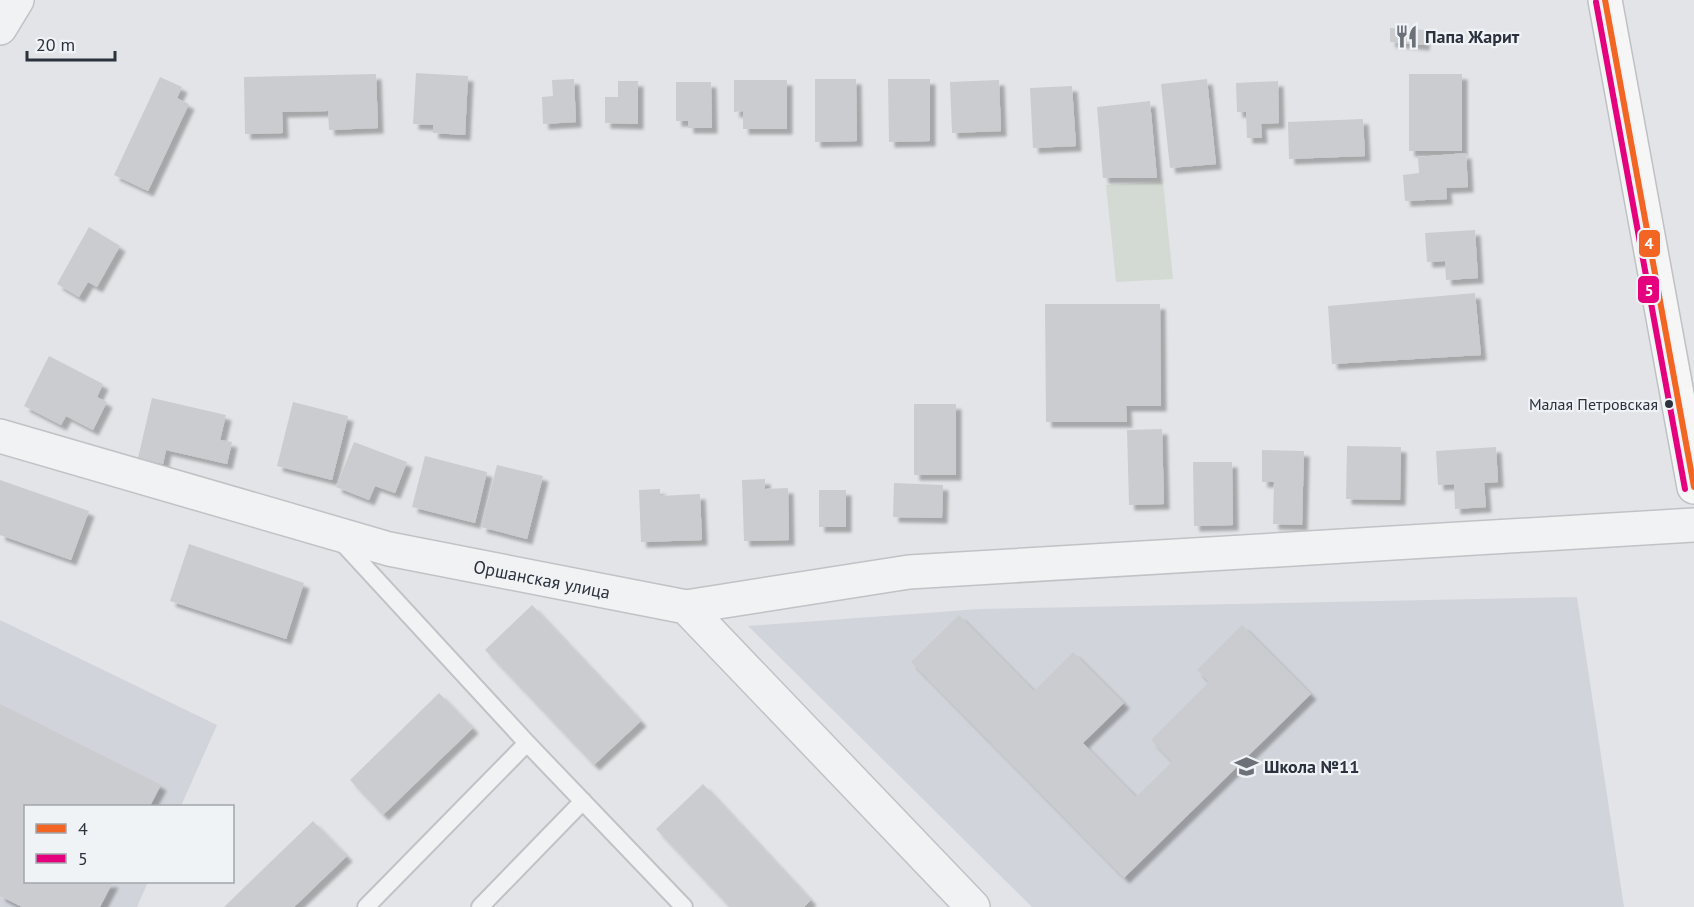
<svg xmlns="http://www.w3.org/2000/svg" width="1694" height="907" font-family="'PT Sans',sans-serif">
<defs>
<filter id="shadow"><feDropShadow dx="5.5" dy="5.5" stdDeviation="1.5" flood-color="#0004"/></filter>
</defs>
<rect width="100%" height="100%" fill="#e2e4e7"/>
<path fill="#d1d4da" d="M1577 597 1624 907H1032L748 626 980 609Z
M0 620 217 725 181 806H26V882H148L137 907H0Z"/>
<path fill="#d3dad3" d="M1163 182 1173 279 1116 282 1106 185Z"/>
<path fill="#cbcccf" filter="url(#shadow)" d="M1390 28 1425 30 1424 45 1390 42Z
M416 73 468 76 465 135 433 133V125L413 124Z
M376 74 378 128 329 130 328 111 282 112 283 133 245 134 244 77Z
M1409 74H1462V151H1409Z
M160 77 182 87 177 98 189 104 148 191 114 175Z
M574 79 576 122 543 124 542 97 553 96 552 80Z
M815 79H856L857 141 815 142Z
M888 79H930V141L889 142Z
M1207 79 1216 164 1170 168 1161 84Z
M734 80H787V129H743V111L734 112Z
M999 80 1001 131 952 133 950 82Z
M618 81H638V124L605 123V97H618Z
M1278 81 1279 123 1261 124 1262 138H1247L1246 112H1237L1236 83Z
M676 82H711L712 128H688V121H676Z
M1072 86 1076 146 1033 148 1030 88Z
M1150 101 1157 178H1103L1097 107Z
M1363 119 1365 156 1289 159 1288 122Z
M1466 153 1468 187 1446 188 1447 199 1405 201 1403 175 1419 173 1418 157Z
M89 227 120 246 97 287 88 282 79 297 57 284Z
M1475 230 1478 278 1446 280 1445 261 1427 262 1425 233Z
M1475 293 1481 355 1332 364 1328 306Z
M1045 304H1160L1161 406H1126L1127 422H1046Z
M49 356 103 384 97 397 107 402 93 430 66 416 61 425 24 406Z
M152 398 226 415 220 440 232 442 227 464 166 450 163 464 138 458Z
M293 402 348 416 332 480 277 466Z
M914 404H956V475H914Z
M1162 429 1164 504 1129 505 1127 430Z
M354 442 407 462 395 493 375 486 369 500 336 487Z
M1347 446 1401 447 1400 500 1346 499Z
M1496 447 1498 482 1484 483 1486 507 1455 509 1454 484 1438 485 1436 451Z
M1262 450 1304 451 1302 525 1273 524 1274 482H1262Z
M425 456 487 472 475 523 412 507Z
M1193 462H1232L1233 525 1194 526Z
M497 465 543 476 527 539 481 527Z
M765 479V489L788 488 789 540 744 541 742 480Z
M0 480 89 511 71 560 0 535Z
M894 483 943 485 942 518 893 517Z
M660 489V496L700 494 702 540 641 542 639 490Z
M819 490H846V527H819Z
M189 544 304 583 286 639 170 601Z
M532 605 641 721 594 765 485 650Z
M959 615 1034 691 1073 652 1124 703 1083 743 1136 797 1172 762 1151 740 1209 682 1197 670 1242 625 1311 694 1124 878 911 662Z
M439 693 473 728 383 815 350 780Z
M0 704 161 785 150 806H26V882H113L100 907H22L0 896Z
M703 784 811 900 804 907H730L656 829Z
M313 821 347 856 294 907H224Z"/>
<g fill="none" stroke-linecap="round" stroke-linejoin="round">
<defs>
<path id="lane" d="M339 539 527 743 684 907
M366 907 527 743
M480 907 583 801"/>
<g id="street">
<path d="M0 28 17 0"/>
<path id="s1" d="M0 436 389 549 686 607 973 907"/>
<path d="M686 607 909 572 1694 525"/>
</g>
<path id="primary" d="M1605 0 1694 487"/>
</defs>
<use href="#lane" stroke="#c1c2c5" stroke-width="20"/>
<use href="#street" stroke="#c1c2c5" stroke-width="36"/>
<use href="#primary" stroke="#bfc1c4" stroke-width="36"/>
<use href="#lane" stroke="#f1f2f4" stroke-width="16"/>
<use href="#street" stroke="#f1f2f4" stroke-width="33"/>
<use href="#primary" stroke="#f6f6f6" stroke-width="33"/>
<defs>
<path id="bus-1" d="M1605 0 1694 487"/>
<path id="bus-2" d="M1596 2 1685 489"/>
</defs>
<use href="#bus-1" stroke="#f0f3f6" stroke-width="10"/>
<use href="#bus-2" stroke="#f0f3f6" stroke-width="10"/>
<use href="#bus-1" stroke="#f26522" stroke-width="6"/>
<use href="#bus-2" stroke="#e5007d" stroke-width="6"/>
</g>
<defs>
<symbol id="restaurant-bare" viewBox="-9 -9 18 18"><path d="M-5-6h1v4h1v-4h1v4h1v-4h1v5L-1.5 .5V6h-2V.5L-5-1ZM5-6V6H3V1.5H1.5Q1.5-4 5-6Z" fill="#6b7079" stroke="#f0f3f6" stroke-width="2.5" paint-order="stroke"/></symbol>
<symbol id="school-bare" viewBox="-9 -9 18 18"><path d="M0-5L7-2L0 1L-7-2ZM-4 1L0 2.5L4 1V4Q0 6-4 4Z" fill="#6b7079" stroke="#f0f3f6" stroke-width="2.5" paint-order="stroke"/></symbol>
</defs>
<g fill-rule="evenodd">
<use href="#restaurant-bare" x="1390" y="20" width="33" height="33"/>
<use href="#school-bare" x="1230" y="750" width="33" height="33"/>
</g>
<circle fill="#2b323e" stroke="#f0f3f6" stroke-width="2" cx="1669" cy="404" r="5"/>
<g text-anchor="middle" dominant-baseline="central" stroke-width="4.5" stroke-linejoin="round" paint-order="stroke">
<g font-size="16" fill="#2b323e" stroke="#f0f3f6" text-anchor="end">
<text x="1658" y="404">Малая Петровская</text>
</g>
<g font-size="18" font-weight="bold" fill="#2b323e" stroke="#f0f3f6" text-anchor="start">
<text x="1425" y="36">Папа Жарит</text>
<text x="1264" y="766">Школа №11</text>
</g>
<g font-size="18" fill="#2b323e" stroke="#f0f3f6">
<text stroke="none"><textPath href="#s1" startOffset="561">Оршанская улица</textPath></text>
</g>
</g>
<g stroke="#f0f3f6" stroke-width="2">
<rect x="1638" y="229" width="23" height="29" rx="6" fill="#f26522"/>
<rect x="1637" y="275" width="23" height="29" rx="6" fill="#e5007d"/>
</g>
<g font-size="16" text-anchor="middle" font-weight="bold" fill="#fff">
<text x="1649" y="249">4</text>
<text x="1649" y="296">5</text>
</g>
<rect x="24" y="805" width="210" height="78" fill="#f0f3f6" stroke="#a1a6ac" stroke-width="1.5"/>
<rect x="36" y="824" width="30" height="9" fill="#f26522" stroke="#a1a6ac" stroke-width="1.5"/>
<text x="78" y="835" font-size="18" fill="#2b323e">4</text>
<rect x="36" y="854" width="30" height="9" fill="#e5007d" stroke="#a1a6ac" stroke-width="1.5"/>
<text x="78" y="865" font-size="18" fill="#2b323e">5</text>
<path d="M27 51v9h88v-9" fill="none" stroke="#2b323e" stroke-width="3"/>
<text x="36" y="51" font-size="18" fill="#2b323e" stroke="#f0f3f6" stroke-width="4.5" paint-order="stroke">20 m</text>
</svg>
